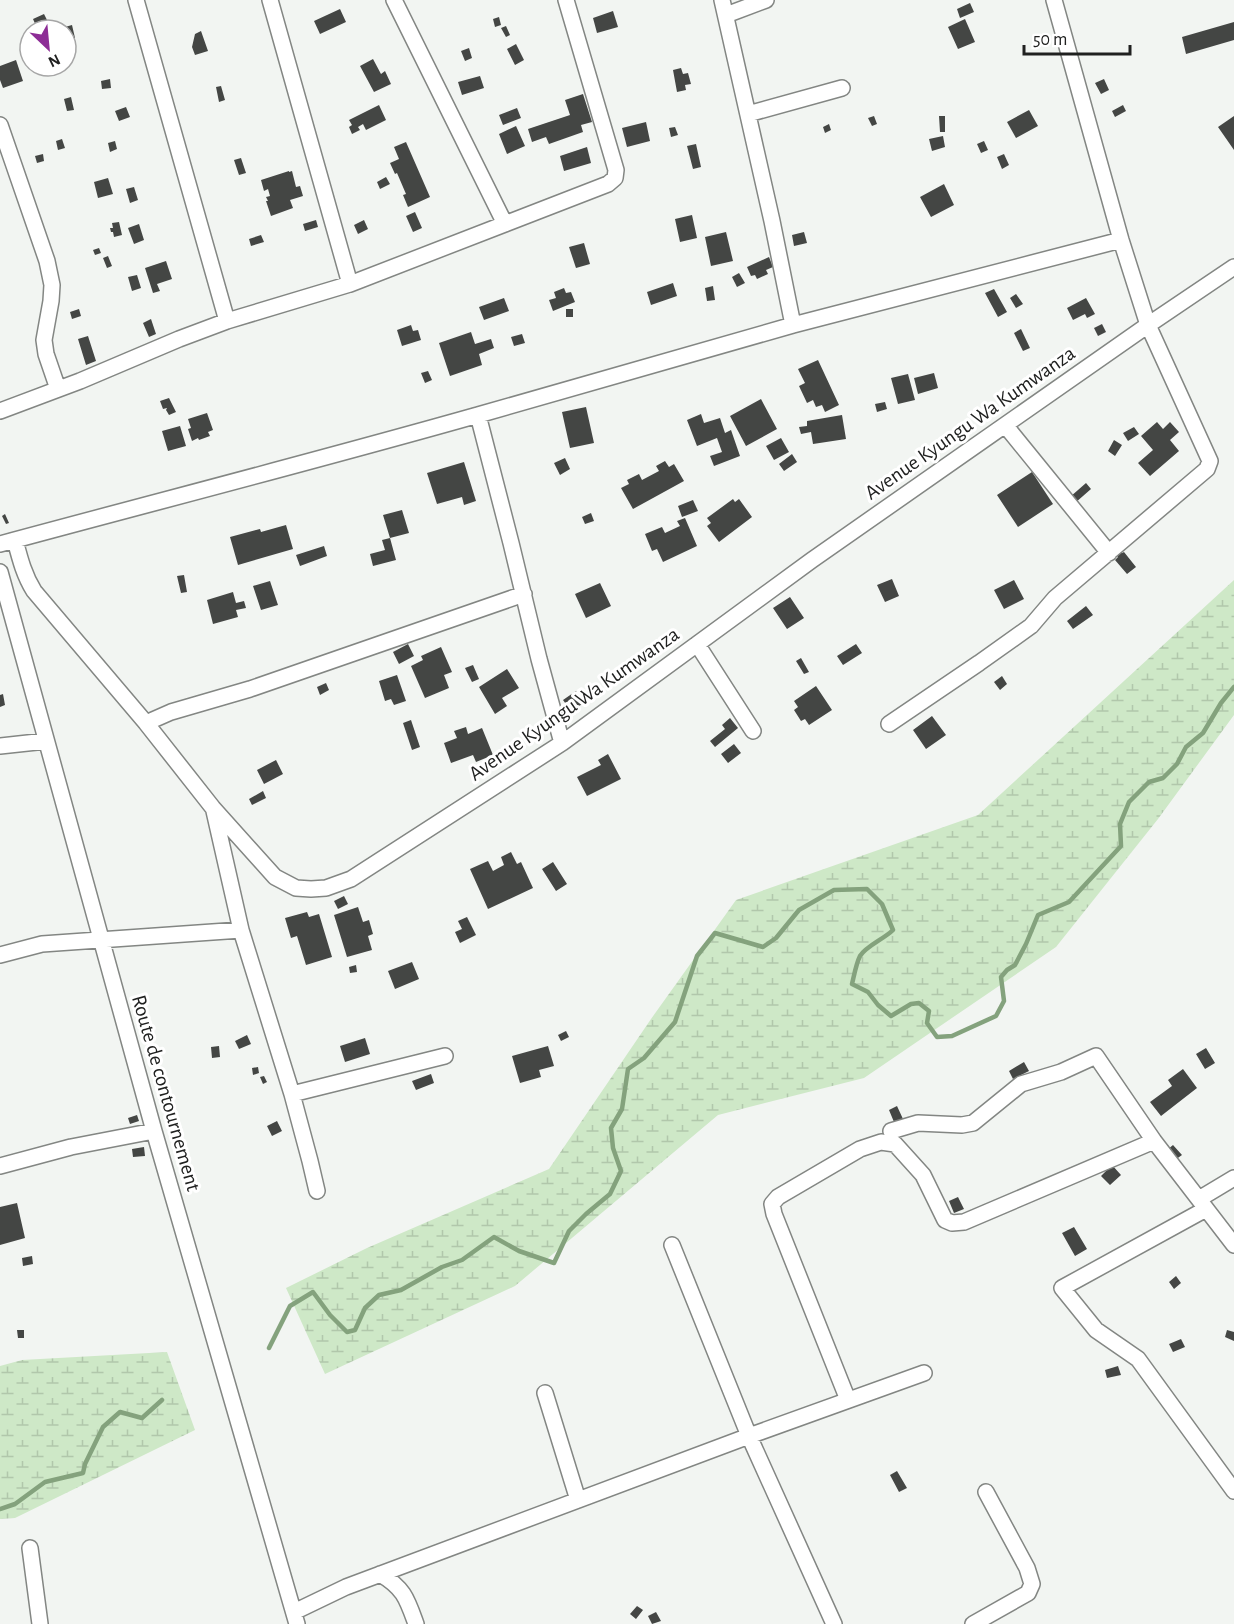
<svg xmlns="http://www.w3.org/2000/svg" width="1234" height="1624" font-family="'Alegreya Sans',sans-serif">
<defs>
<pattern id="wetland-marsh" width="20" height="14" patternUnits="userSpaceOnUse" patternTransform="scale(1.5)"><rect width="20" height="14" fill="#cee8c7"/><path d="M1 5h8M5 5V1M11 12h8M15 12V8" fill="none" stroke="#b1c7ab"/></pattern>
</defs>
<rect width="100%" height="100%" fill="#f2f5f2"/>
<path fill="url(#wetland-marsh)" d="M1234 580V715L1158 819 1056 947 864 1078 718 1115 515 1286 325 1374 286 1288 367 1248 549 1169 651 1019 736 900 978 815Z
M167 1352 195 1430 15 1518 0 1519V1366L22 1360Z"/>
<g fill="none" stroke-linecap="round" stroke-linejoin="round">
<path stroke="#84a27d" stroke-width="4.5" d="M269 1348 290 1306 313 1292 330 1315 347 1332 355 1330 365 1308 379 1295 401 1290 442 1267 462 1260 494 1237 519 1251 554 1263 569 1231 586 1214 610 1194 621 1171 613 1148 611 1128 622 1109 628 1069 644 1058 675 1022 697 956 715 933 763 947 776 938 799 910 834 890 867 889 882 904 893 930C884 939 866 946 860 956 856 964 854 976 852 984L868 992 878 1005 891 1016 911 1004 919 1003 929 1011 927 1023 937 1037 952 1036 996 1016 1004 1001 1001 977 1007 970 1015 965 1026 944 1038 915 1069 902 1121 846 1120 824 1129 802 1149 782 1163 778 1177 764 1186 747 1203 733 1221 703 1234 687
M0 1509 15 1504 45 1482 83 1473 85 1464 103 1427 120 1412 142 1418 162 1400"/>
</g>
<path fill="#444644" d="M970 3 974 12 960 18 957 9Z
M340 9 346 22 320 34 314 21Z
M613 11 618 27 597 33 593 18Z
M44 14 48 22 37 28 33 19Z
M499 17 501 25 495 27 493 19Z
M965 19 975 42 958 49 948 27Z
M1234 22V40L1186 54 1182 37Z
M72 25 75 38 68 39 65 27Z
M506 26 510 35 506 37 501 28Z
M201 31 208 51 195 55 192 47 195 34Z
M516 44 524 60 515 65 507 49Z
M469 48 472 58 465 61 461 51Z
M373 59 381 74 385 71 391 84 374 92 360 66Z
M16 60 23 81 3 88 0 80V66Z
M681 68 683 74 688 73 691 84 685 85 686 90 677 92 673 70Z
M480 76 484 88 462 95 458 82Z
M110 79 111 88 102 89 101 81Z
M1104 79 1109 90 1101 94 1095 83Z
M221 86 225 100 219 102 216 87Z
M583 94 592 122 581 125 583 132 549 144 546 137 532 142 528 129 570 115 565 100Z
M71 97 74 110 67 111 64 99Z
M379 105 386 120 366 130 363 124 358 127 360 130 352 134 349 127 352 125 349 120Z
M1123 105 1126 111 1115 117 1112 111Z
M126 107 130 117 119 121 115 111Z
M517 108 521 118 503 125 499 115Z
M1029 110 1038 126 1016 138 1007 122Z
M874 116 877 124 872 126 868 118Z
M939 116H945V132H940Z
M1234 116V150L1218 127Z
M646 122 650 141 627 147 622 128Z
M829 124 831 130 825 133 823 127Z
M516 126 525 146 507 154 499 134Z
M675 127 678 135 671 137 669 128Z
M943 136 945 147 932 151 929 139Z
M62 139 65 148 58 150 56 141Z
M115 141 117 149 110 152 108 143Z
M984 141 988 150 981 153 977 144Z
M406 142 430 197 408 207 403 195 406 194 397 173 395 174 390 163 399 159 394 147Z
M696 144 701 167 693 169 687 146Z
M587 147 591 163 564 171 560 156Z
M43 154 44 161 37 163 35 156Z
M1004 154 1009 165 1002 169 997 157Z
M241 158 246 173 239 175 234 160Z
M289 171V172L292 171 296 187 300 186 303 196 290 200 293 208 271 216 266 201H268L266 197 270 196 268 189 264 191 261 180Z
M386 177 390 184 380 189 377 182Z
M108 178 113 194 98 198 94 182Z
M944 184 954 205 931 217 920 197Z
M134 187 138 200 130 203 126 189Z
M415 212 422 228 413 232 406 216Z
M692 215 697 238 680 242 675 219Z
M316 220 318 227 305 231 303 224Z
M364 220 368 229 358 234 354 225Z
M119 222 122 235 114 237 113 232H111L110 228H113L112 223Z
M139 224 144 240 134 244 128 228Z
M726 232 733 261 711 266 705 237Z
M804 232 807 243 794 246 792 235Z
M261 235 264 242 251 246 249 239Z
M584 243 590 264 576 268 569 247Z
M99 248 101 253 95 255 93 250Z
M108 256 112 266 107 268 103 258Z
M769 257 773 267 766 270 768 274 757 279 755 275 751 276 747 267Z
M166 261 172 279 157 284 160 291 153 293 145 268Z
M739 273 745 283 737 287 732 277Z
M137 275 141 288 132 291 128 277Z
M673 283 677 296 651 305 647 292Z
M713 286 715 300 707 301 705 288Z
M564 288 566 293 571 292 575 302 553 311 549 300 556 298 554 292Z
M994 289 1007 312 998 317 985 293Z
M1016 294 1023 304 1016 308 1010 298Z
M504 298 509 311 484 320 479 307Z
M1086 298 1095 314 1087 318 1085 314 1073 320 1067 308Z
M79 309 81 316 72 319 70 312Z
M566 309H573V317H566Z
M151 319 156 334 149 337 143 323Z
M1102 324 1106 332 1098 336 1094 328Z
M411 325 413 331 418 330 421 340 402 346 397 330Z
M1021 329 1030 348 1023 351 1014 333Z
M471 332 475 344 491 339 494 348 479 354 482 365 450 376 439 343Z
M522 334 525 343 514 346 511 337Z
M88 336 96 361 86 365 78 339Z
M818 360 839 405 825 412 822 405 816 407 813 400 807 403 799 386 805 383 798 369Z
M428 371 432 380 425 383 421 373Z
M934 373 938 388 918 394 914 378Z
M908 374 915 400 898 404 891 378Z
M169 398 176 412 169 415 166 410 167 408 163 409 160 401Z
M761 399 777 429 746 446 730 416Z
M885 402 887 409 877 412 875 404Z
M586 407 594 443 570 448 562 412Z
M207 413 213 430 208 432 210 436 199 440 198 438 192 441 188 429 191 428 188 419Z
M701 414 704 423 720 418 725 433 731 430 740 456 714 466 710 456 722 452 717 438 697 446 687 420Z
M842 415 846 439 813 444 811 432 801 434 799 427 807 426V421Z
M1157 422 1163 429 1170 422 1179 432 1170 440 1179 451 1150 476 1138 463 1153 450 1141 436Z
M180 426 186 446 168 451 162 431Z
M1134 427 1139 434 1128 441 1123 433Z
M781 438 789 452 774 460 766 446Z
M1114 440 1122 445 1115 456 1108 451Z
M792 454 797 462 784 471 779 464Z
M565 458 570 469 560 475 554 463Z
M665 461 669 467 674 464 684 481 633 509 621 488 629 484 627 480 639 474 642 480 659 471 656 466Z
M464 462 476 501 464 505 462 497 437 504 427 473Z
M1032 472 1053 504 1018 527 997 495Z
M1086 483 1091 489 1075 503 1070 497Z
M733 499 735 502 739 499 752 517 719 542 707 526 711 523 707 518Z
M693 500 698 511 682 517 678 506Z
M402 510 409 533 390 538 383 515Z
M591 513 594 521 585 524 582 517Z
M5 514 9 523 6 524 2 516Z
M685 518 697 546 663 562 657 549 652 551 645 534 662 527 665 533 680 526 677 521Z
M286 525 293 549 238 565 230 537 260 529 261 532Z
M390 538 396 560 373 566 370 554 385 550 382 540Z
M324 546 327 556 300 566 296 555Z
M1118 548 1122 553 1124 552 1136 567 1127 574 1115 560 1118 557 1114 551Z
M184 575 187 592 181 593 177 576Z
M892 579 899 596 885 602 877 585Z
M1014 580 1024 599 1004 609 994 590Z
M270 581 278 605 261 610 253 586Z
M600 583 611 606 586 618 575 594Z
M233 592 236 603 244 601 246 608 236 610 238 617 213 624 207 600Z
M790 597 804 618 787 629 773 608Z
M1086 606 1093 615 1073 629 1067 621Z
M408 644 414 656 399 664 393 652Z
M856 644 862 653 843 665 837 656Z
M441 647 452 672 444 675 449 688 425 698 411 666 423 660 421 656Z
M801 658 809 672 804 674 796 661Z
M473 665 479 679 472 682 465 668Z
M507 669 519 688 502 698 507 706 495 714 479 687Z
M397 675 406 701 394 705 391 699 385 701 379 681Z
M1002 676 1007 684 1000 690 994 682Z
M326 683 329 690 320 695 317 687Z
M816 686 832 710 809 725 805 719 801 721 794 710 798 707 794 701Z
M576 691 584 703 571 711 563 700Z
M3 694 5 705 0 707V695Z
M932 716 946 735 926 749 913 730Z
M730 718 738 728 715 747 710 741 725 729 722 725Z
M411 720 420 747 412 750 403 723Z
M466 727 468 734 482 728 493 755 476 762 473 755 451 763 444 743 457 738 454 731Z
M734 744 741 753 728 763 721 754Z
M608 754 621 779 587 796 577 777 601 765 598 760Z
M276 760 283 774 264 784 257 770Z
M263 791 266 798 252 805 249 799Z
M511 852 517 864 521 862 533 888 488 909 470 869 488 861 493 871 504 865 501 857Z
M553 862 567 884 556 891 542 869Z
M344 896 348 904 338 909 334 901Z
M358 907 363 922 369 920 373 934 368 936 372 950 347 957 334 915Z
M307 912 309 917 319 914 332 957 306 965 297 936 291 938 285 918Z
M467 917 476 935 460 943 455 932 462 929 458 921Z
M412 962 419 979 395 989 388 971Z
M356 965 357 972 350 973 349 967Z
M566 1031 569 1037 561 1041 558 1035Z
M247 1035 251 1044 239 1049 235 1041Z
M365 1038 370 1054 345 1062 340 1046Z
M219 1046 220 1057 212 1058 211 1047Z
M548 1046 554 1066 539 1070 541 1077 520 1083 512 1056Z
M1206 1048 1215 1063 1205 1069 1196 1054Z
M1024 1062 1029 1071 1013 1079 1009 1071Z
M258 1067 259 1073 253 1075 252 1068Z
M1183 1069 1197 1088 1161 1116 1150 1102 1172 1086 1168 1080Z
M431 1074 434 1083 416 1090 412 1081Z
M264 1076 267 1082 263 1084 260 1077Z
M897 1106 903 1119 894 1122 889 1110Z
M137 1115 139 1121 130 1124 128 1118Z
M277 1121 282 1131 272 1136 267 1126Z
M1173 1145 1182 1155 1175 1160 1167 1150Z
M144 1147 145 1156 133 1157 132 1149Z
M1112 1165 1121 1175 1110 1185 1101 1176Z
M958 1197 964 1209 954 1213 949 1201Z
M17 1203 25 1238 0 1245V1207Z
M1074 1227 1087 1249 1075 1256 1062 1233Z
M32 1256 33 1264 23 1266 22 1258Z
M1176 1276 1181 1283 1174 1289 1169 1282Z
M17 1330H24V1338H18Z
M1227 1330 1234 1332V1341L1225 1337Z
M1181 1339 1185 1347 1173 1352 1169 1344Z
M1118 1366 1121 1375 1107 1378 1105 1370Z
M897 1471 907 1488 899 1492 890 1475Z
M637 1606 643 1610 636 1619 630 1614Z
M656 1612 661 1621 652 1624 648 1616Z"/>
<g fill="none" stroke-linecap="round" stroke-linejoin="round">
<defs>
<path id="minor" d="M136 0 227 321
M394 0 505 224
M726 15 766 0
M748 114 842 88
M0 125 47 261 52 285 51 301 44 340 46 354 58 389
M350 284 608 184 615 178 616 170 566 0
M793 325 1121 240
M0 411 80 381 179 339 227 321 350 284 270 0
M1005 425 1109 553
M15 540C20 559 24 575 34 591L146 723 213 808 275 877 296 888 311 889 326 888 351 879 562 743 812 560 1148 325 1234 267
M0 544C159 501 319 460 478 415
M0 572 154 1131 297 1624
M697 644 753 731
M146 723 171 712 250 689 524 594
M889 724 979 663 1031 626 1055 598 1207 469 1210 461 1148 325 1121 240 1054 0
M562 743 539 659 511 543 478 415 793 325 772 221 722 0
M0 746 46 741
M214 811 241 930 292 1094 310 1161 317 1191
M0 955 42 944 241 930
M292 1094 445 1056
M891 1131 918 1123 962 1125 973 1123 1021 1084 1061 1072 1096 1056 1154 1141 1234 1245
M0 1166 71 1147 154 1131
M1199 1199 1234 1178
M1206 1209 1062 1288 1096 1330 1138 1359 1234 1491
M672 1245 749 1436 924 1373
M545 1393 578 1500
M848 1400 774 1214 772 1204 778 1197 860 1149 881 1142 895 1144 923 1175 945 1220 952 1223 964 1222 1154 1141
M30 1548 40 1624
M380 1574C404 1588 407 1599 416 1624
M294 1612 346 1587 749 1436 834 1624
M973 1624 1028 1593 1032 1584 1027 1568 986 1492"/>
</defs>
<use href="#minor" stroke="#838683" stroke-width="18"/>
<use href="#minor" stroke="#fff" stroke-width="15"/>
</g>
<g text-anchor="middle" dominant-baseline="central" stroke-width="6" stroke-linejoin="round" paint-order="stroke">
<g font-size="21" fill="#202120" stroke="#fff">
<text transform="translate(970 423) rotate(-35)">Avenue Kyungu Wa Kumwanza</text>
<text transform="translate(574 704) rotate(-35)">Avenue Kyungu Wa Kumwanza</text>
<text transform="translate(166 1093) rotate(74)">Route de contournement</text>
</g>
</g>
<g transform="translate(48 48) rotate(154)"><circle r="28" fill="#ffffff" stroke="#a6a6a6" stroke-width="1.5"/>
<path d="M0-4.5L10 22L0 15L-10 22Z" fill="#8d2d96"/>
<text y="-9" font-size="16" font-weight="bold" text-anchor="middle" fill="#202120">N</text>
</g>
<path d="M1024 45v9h106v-9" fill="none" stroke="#202120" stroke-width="3"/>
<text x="1033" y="45" font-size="18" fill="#202120" stroke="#ffffff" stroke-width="4.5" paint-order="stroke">50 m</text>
</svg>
